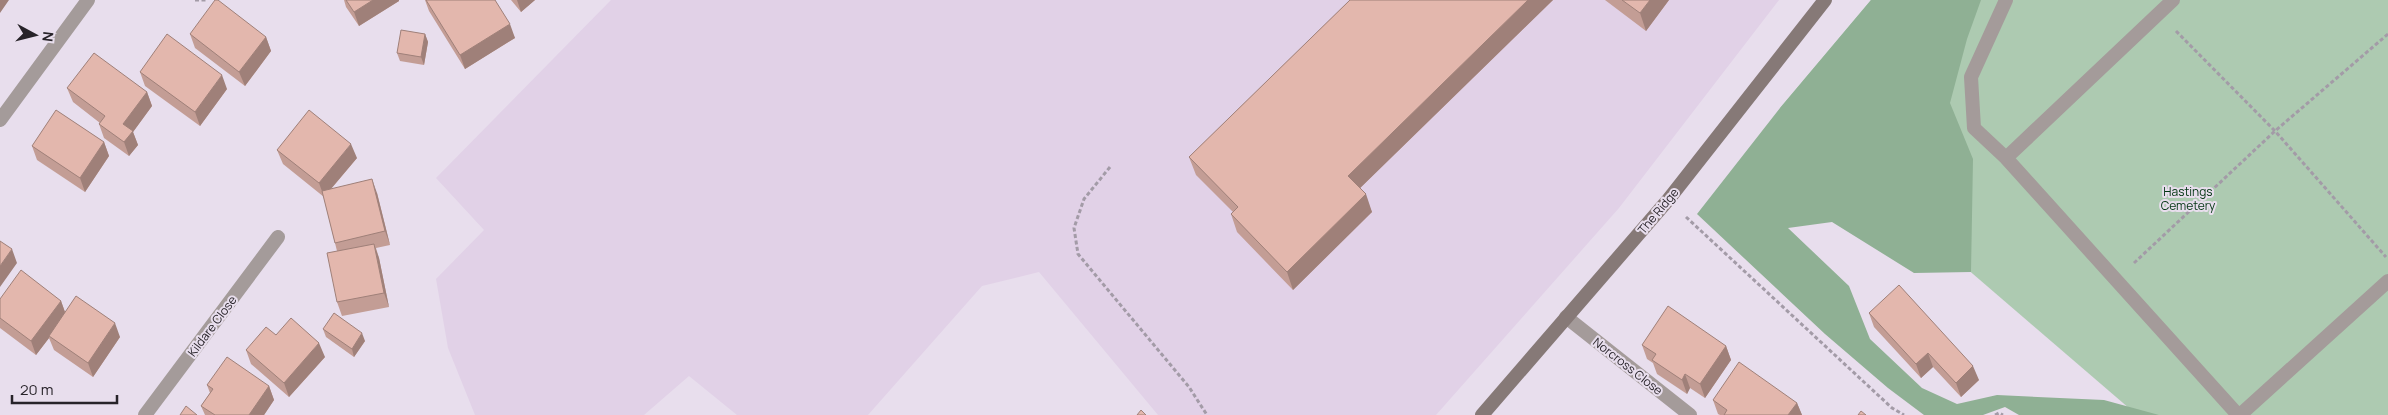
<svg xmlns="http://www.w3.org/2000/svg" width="2388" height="415" font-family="Manrope,sans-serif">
<rect width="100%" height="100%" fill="#e8deed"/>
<path fill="#e1d1e7" d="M611 0H1779L1619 208 1436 415H1158L1039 272 982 286 868 415H737L689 376 644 415H475L448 348 436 279 484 230 436 178Z"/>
<path fill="#adcab1" d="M1871 0H2388V415H2137L1780 108Z"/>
<path fill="#8fb094" d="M1871 0H1981L1967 39 1950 103 1973 159 1971 272 1914 273 1832 222 1788 228 1849 286 1870 339 1922 388 1957 404 1997 395 2104 400 2159 415H2019L2005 407 1983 415H1924L1888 388 1825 334 1697 214 1780 108Z"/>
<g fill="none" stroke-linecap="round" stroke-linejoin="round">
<path stroke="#a39ba7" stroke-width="3" stroke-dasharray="4 2.5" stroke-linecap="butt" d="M195 0H207
M2176 31 2275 131 2386 257
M1110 167 1084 199 1074 228 1078 254 1189 387 1207 415
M1686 217 1892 408 1904 415
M2134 263 2275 131 2388 34
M1995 415 1999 413 2003 415"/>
<path stroke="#a49b9a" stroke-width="14" d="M2006 0 1971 77 1974 128 2006 158 2238 415
M2006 158 2173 0
M2240 415 2388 281"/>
<path stroke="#a49b9a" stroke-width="14" d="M0 120 88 0
M1566 317 1690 415
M145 415 278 237"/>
<path stroke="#867977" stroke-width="14" d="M1482 415 1668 200 1825 0"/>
</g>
<path fill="#c39d95" d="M344 0H399V1L359 26 346 7Z
M425 0H495L515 38 465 69 429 11Z
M511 0H535L521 12Z
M1350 0H1553L1360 188 1372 212 1293 290 1237 232 1231 214 1233 212 1196 175 1189 157Z
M1605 0H1669L1646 31Z
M190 34 266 37 271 51 245 86 195 48Z
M425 34 428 42 424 65 400 61 397 53Z
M140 72 227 89 200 126 145 86Z
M67 88 147 92 152 106 133 132 138 145 129 156 104 138 99 124 100 123 73 102Z
M104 142 109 156 85 192 37 160 32 146Z
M277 150 357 158 331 189 377 193 390 245 376 248 379 258 389 307 342 316 337 302V251L335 243 324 197 283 164Z
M0 299 61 301 65 312 120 337 93 377 54 350 49 338 36 355 0 328Z
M1869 313 1979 380 1961 397 1933 367 1921 378 1874 327Z
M323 329 365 341 354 357 326 337Z
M276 335 325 357 289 397 251 364 246 350Z
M1642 345 1726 346 1731 360 1705 398 1690 388 1687 394 1657 374 1653 363 1647 359Z
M207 385 269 386 274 400 264 415H205L201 406 210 393Z
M1713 400 1797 403 1802 415H1720L1718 414Z"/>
<path fill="#9f8079" d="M0 0H9L0 13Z
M373 0H399V1L359 26 354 12Z
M517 0H535L521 12Z
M1528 0H1553L1355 193 1348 176Z
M1650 0H1669L1646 31 1640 13Z
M510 24 515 38 465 69 460 55Z
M425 34 428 42 424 65 421 57Z
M266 37 271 51 245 86 239 72Z
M222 75 227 89 200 126 195 112Z
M147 92 152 106 133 132 138 145 129 156 124 142 123 124Z
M104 142 109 156 85 192 80 178Z
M351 144 357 158 324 197 319 183Z
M372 179 377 193 390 245 385 231Z
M1366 194 1372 212 1293 290 1287 272Z
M374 244 379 258 389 307 384 293Z
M12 249 17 263 0 287V266Z
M61 301 66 315 49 336V338L36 355 31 341Z
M115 323 120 337 93 377 88 363Z
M362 333 365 341 354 357 352 349Z
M319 343 325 357 289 397 284 383Z
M1726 346 1731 360 1705 398 1700 384Z
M1928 353 1933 367 1921 378 1916 364Z
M1973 366 1979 380 1961 397 1956 383Z
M1685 374 1690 388 1687 394 1682 380Z
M269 386 274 400 264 415H249Z
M1797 403 1802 415H1788Z"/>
<path fill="#e3b7ad" stroke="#9f8079" d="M215 0H218L266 37 239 72 190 34Z
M346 0H373L354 12Z
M426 0H495L510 24 460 55Z
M1350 0H1528L1348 176 1366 194 1287 272 1231 214 1238 207 1189 157Z
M1622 0H1650L1640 13Z
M401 30 425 34 421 57 397 53Z
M167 34 222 75 195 112 140 72Z
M94 53 147 92 123 124 133 131 124 142 99 124 105 116 67 88Z
M56 110 104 142 80 178 32 146Z
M309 110 351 144 319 183 277 150Z
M372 179 385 231 335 243 322 191Z
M0 241 12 249 0 266Z
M374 244 384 293 337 302 327 253Z
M21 270 61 301 31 341 0 318V299Z
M1899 285 1973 366 1956 383 1928 353 1916 364 1869 313Z
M76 296 115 323 88 363 49 336Z
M1668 306 1726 346 1700 384 1685 374 1682 380 1652 360 1656 354 1642 345Z
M334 313 362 333 352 349 323 329Z
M291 318 319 343 284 383 246 350 266 327 276 335Z
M227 357 269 386 249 415H215L201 406 213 389 207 385Z
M1739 362 1797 403 1788 415H1724L1727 410 1713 400Z
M186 406 197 415H180Z
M1141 410 1146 415H1137Z
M1861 411 1866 415H1858Z"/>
<g text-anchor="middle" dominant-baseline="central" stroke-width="4" stroke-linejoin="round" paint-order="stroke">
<g font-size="12" fill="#003511" stroke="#e8deed">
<text x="2188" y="191">Hastings<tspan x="2188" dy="14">Cemetery</tspan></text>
</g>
<g font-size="12" fill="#272329" stroke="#e8deed">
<text transform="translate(1658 211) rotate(-50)">The Ridge</text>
<text transform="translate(212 326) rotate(-53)">Kildare Close</text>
<text transform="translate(1628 366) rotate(38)">Norcross Close</text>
</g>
</g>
<g transform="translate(35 35) rotate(97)" stroke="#e8deed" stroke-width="4" paint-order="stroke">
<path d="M0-4L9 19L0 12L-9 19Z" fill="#272329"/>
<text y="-8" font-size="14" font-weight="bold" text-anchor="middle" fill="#272329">N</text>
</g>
<path d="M12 395v8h105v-8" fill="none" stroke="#272329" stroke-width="2.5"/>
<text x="20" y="395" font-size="15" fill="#272329" stroke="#e8deed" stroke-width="4" paint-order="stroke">20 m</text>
</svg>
